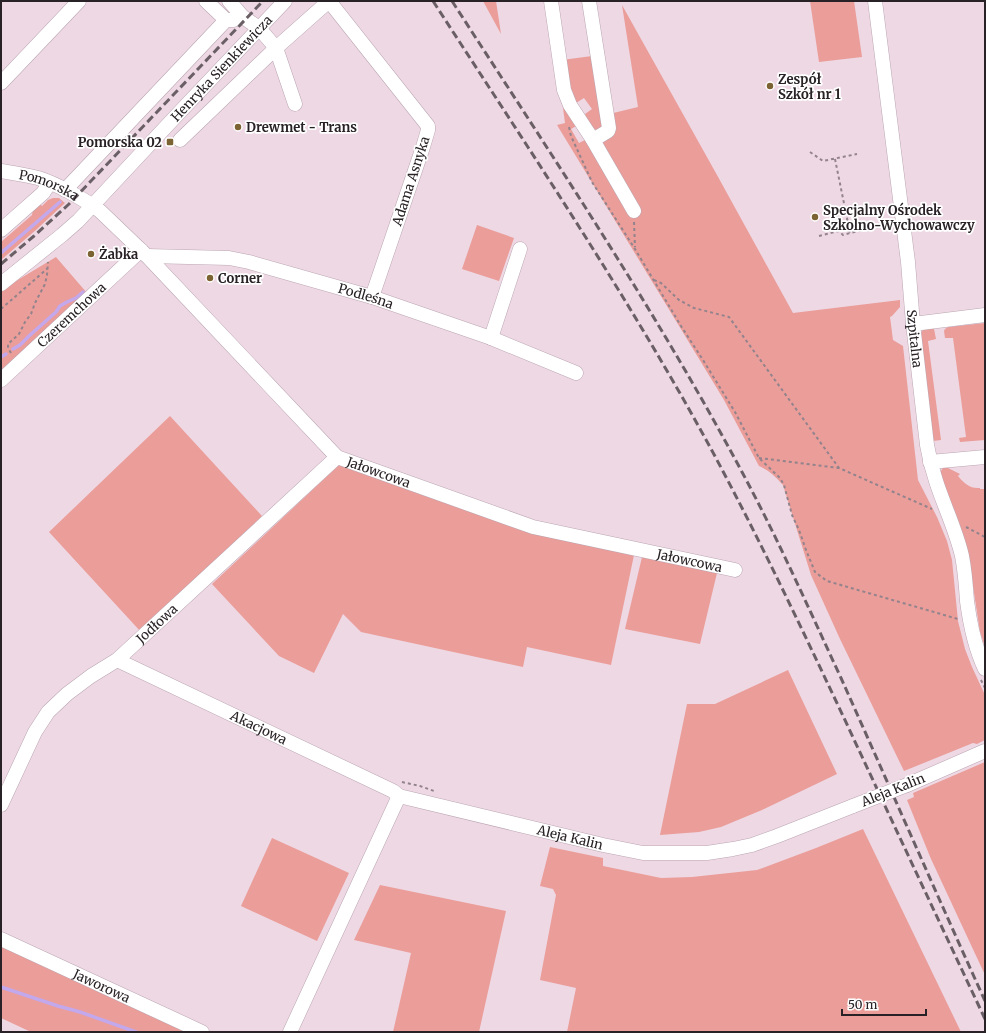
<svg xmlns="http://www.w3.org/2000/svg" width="986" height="1033" font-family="Merriweather,serif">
<rect width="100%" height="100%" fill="#eed8e4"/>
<path fill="#ea9d99" d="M483 1H496L501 34Z
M810 1H854L862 57 819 62Z
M622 5 717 175 793 313 900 300V307L892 316 890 317 893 340 903 346 918 480 937 517 947 541 952 560 958 621 965 649 972 667 985 695V740L977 744 973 743 904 771 840 639 811 575 783 485C775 476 770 471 759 466L724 400 557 125 565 123 561 93 578 125 571 129 579 143 587 139 596 130C591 127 587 120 585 114L592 109 584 98 576 103 572 98 562 60 592 56 601 116 638 107Z
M53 198H59L65 203 37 229 1 260V242L32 215 33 209 39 203 42 206 48 200Z
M477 225 514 238 499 281 462 269Z
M56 257 87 293 1 374V290Z
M985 323V440L960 442 959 438 966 437 953 338H945L944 331 945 329 948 327Z
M926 328H933L934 329 936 339 928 341 941 440 933 441 920 335 922 331Z
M170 416 262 516 141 632 49 532Z
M339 465 529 532 634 555 611 665 527 647 523 667 361 632 343 614 314 673 279 656 212 584Z
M946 467 960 474 958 476C964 483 970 489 980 488V489H985V647L980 632 967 547 958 520 941 478C940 474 940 471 943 468Z
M642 557 717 573 700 644 625 629Z
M788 670 837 774 762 810 721 827 699 832 660 835 687 704H715Z
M985 762V975L931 859 907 800 914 797 913 793Z
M863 829 961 1032H567L576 988 540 980 556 895 553 889 540 886 550 847 603 858V866L661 878 692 877 757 870 816 848Z
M272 838 349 873 317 941 241 906Z
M380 885 506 911 479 1032H393L411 953 354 940Z
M1 944 188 1032H31L1 1018Z"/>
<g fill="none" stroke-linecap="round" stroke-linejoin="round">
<path stroke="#c4a8ec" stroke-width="3.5" d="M1 253 60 202
M13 349 20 345 29 336 56 312 60 306 67 302 76 298 83 292
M1 357 6 354
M1 987 58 1006 80 1012 136 1032"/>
<defs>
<g id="minor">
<path d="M206 1 226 20"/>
<path d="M229 1 243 17 259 28 276 48 295 104"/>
<path d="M551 1 564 90 570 105 593 140 634 211"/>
<path d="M589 1 609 128 608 131 593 140"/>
<path id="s1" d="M875 1 908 262 913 324 927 445C929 457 932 469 936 481 944 506 956 530 962 556 965 571 966 586 967 601 970 624 975 648 985 669"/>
<path d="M1 83 79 1"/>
<path d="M180 140 276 48 329 1 428 126V130L423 147 372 297"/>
<path id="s2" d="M1 171C13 173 26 175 38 178 57 184 84 199 100 211L147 256 337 457 533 527 735 570"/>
<path d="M65 190 226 20H233L243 17"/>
<path d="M1 230 43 193 47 187 48 182"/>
<path id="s3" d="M147 256 229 258 249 262 372 297 491 338 576 373"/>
<path id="s4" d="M1 284 62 235 78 221 176 116 285 1"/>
<path d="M913 324 985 315"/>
<path d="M491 338 520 249"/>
<path id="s5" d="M1 380 141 250"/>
<path d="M930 462 985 457"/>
<path id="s6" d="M117 660 393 791 399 796"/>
<path d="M907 785 985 751"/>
<path id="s7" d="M399 796 603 845 643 853H707L733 849 752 845 777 836 853 806"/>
<path id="s8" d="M1 805 35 732 48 712 67 694 91 676 117 660 337 457"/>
<path id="s9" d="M1 939 202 1032"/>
<path d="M290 1032 399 796"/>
</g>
</defs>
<use href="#minor" stroke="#bba6b2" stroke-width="15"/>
<path stroke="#92838c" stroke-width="2" stroke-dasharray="3 3" stroke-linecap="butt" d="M569 127 571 136 592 182 635 249 681 326 703 360 735 412 759 458 780 478 784 485 792 515 799 530 806 550 815 572 827 581 958 619
M810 152 823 161 857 154
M835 159 850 233 873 228
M634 222 635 247
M819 236 839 231 843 235 850 233
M654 280 661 283 679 300 694 308 729 317 839 468 932 509
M1 309 48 268
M11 353 8 348V344L19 334 25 322 31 314 35 303 45 284 47 275 48 262
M759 458 839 468
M966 527 985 537
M981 680 985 688
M402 782 420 786 434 791"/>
<use href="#minor" stroke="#fff" stroke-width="14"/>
<path stroke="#6b5f66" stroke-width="3" stroke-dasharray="8 4" stroke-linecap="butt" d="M433 1C528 148 626 293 710 447 758 536 801 627 844 718 891 819 938 919 985 1019
M452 1C552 156 655 309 742 472 778 539 809 609 841 678 889 785 936 893 985 1001
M1 264 34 236 69 204 263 1"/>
<defs>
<path id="minor-bridge" d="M853 806 907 785"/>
</defs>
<use href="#minor-bridge" stroke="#bba6b2" stroke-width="15" stroke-linecap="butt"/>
<use href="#minor-bridge" stroke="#fff" stroke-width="14"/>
</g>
<g fill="#7c6334" stroke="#fff" stroke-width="1.5">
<circle cx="770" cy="86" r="4"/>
<circle cx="238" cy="127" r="4"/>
<rect x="166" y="138" width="8" height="8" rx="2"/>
<circle cx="815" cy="217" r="4"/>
<circle cx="91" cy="254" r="4"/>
<circle cx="210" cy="278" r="4"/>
</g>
<g text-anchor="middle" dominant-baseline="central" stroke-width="3.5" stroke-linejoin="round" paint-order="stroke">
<g font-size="13" fill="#282125" stroke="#fff">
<text stroke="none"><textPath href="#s4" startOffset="309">Henryka Sienkiewicza</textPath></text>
<text transform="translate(411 181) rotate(-72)">Adama Asnyka</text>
<text stroke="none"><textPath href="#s2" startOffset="50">Pomorska</textPath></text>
<text stroke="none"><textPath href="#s3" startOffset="224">Podleśna</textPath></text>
<text stroke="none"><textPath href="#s5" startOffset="96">Czeremchowa</textPath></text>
<text stroke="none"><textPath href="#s1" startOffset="340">Szpitalna</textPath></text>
<text stroke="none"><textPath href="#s2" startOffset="494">Jałowcowa</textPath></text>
<text stroke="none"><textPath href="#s2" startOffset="818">Jałowcowa</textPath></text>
<text stroke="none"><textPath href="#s8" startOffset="245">Jodłowa</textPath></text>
<text stroke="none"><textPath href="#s6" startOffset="157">Akacjowa</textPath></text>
<text transform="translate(893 790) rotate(-22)">Aleja Kalin</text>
<text stroke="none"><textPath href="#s7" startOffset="176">Aleja Kalin</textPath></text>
<text stroke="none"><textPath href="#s9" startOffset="111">Jaworowa</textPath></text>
</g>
<g font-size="13" font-weight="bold" fill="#282125" stroke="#fff" text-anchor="start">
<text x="778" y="79">Zespół<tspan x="778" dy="15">Szkół nr 1</tspan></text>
<text x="246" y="127">Drewmet - Trans</text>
<text x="162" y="142" text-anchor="end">Pomorska 02</text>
<text x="823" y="210">Specjalny Ośrodek<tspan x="823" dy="15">Szkolno-Wychowawczy</tspan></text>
<text x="99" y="254">Żabka</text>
<text x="218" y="278">Corner</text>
</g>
</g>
<rect width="986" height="1033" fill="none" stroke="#282125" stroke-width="4"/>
<path d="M842 1009v6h84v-6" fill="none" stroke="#282125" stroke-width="2"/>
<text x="848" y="1009" font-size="12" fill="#282125" stroke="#ffffff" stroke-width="3" paint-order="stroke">50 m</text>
</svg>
